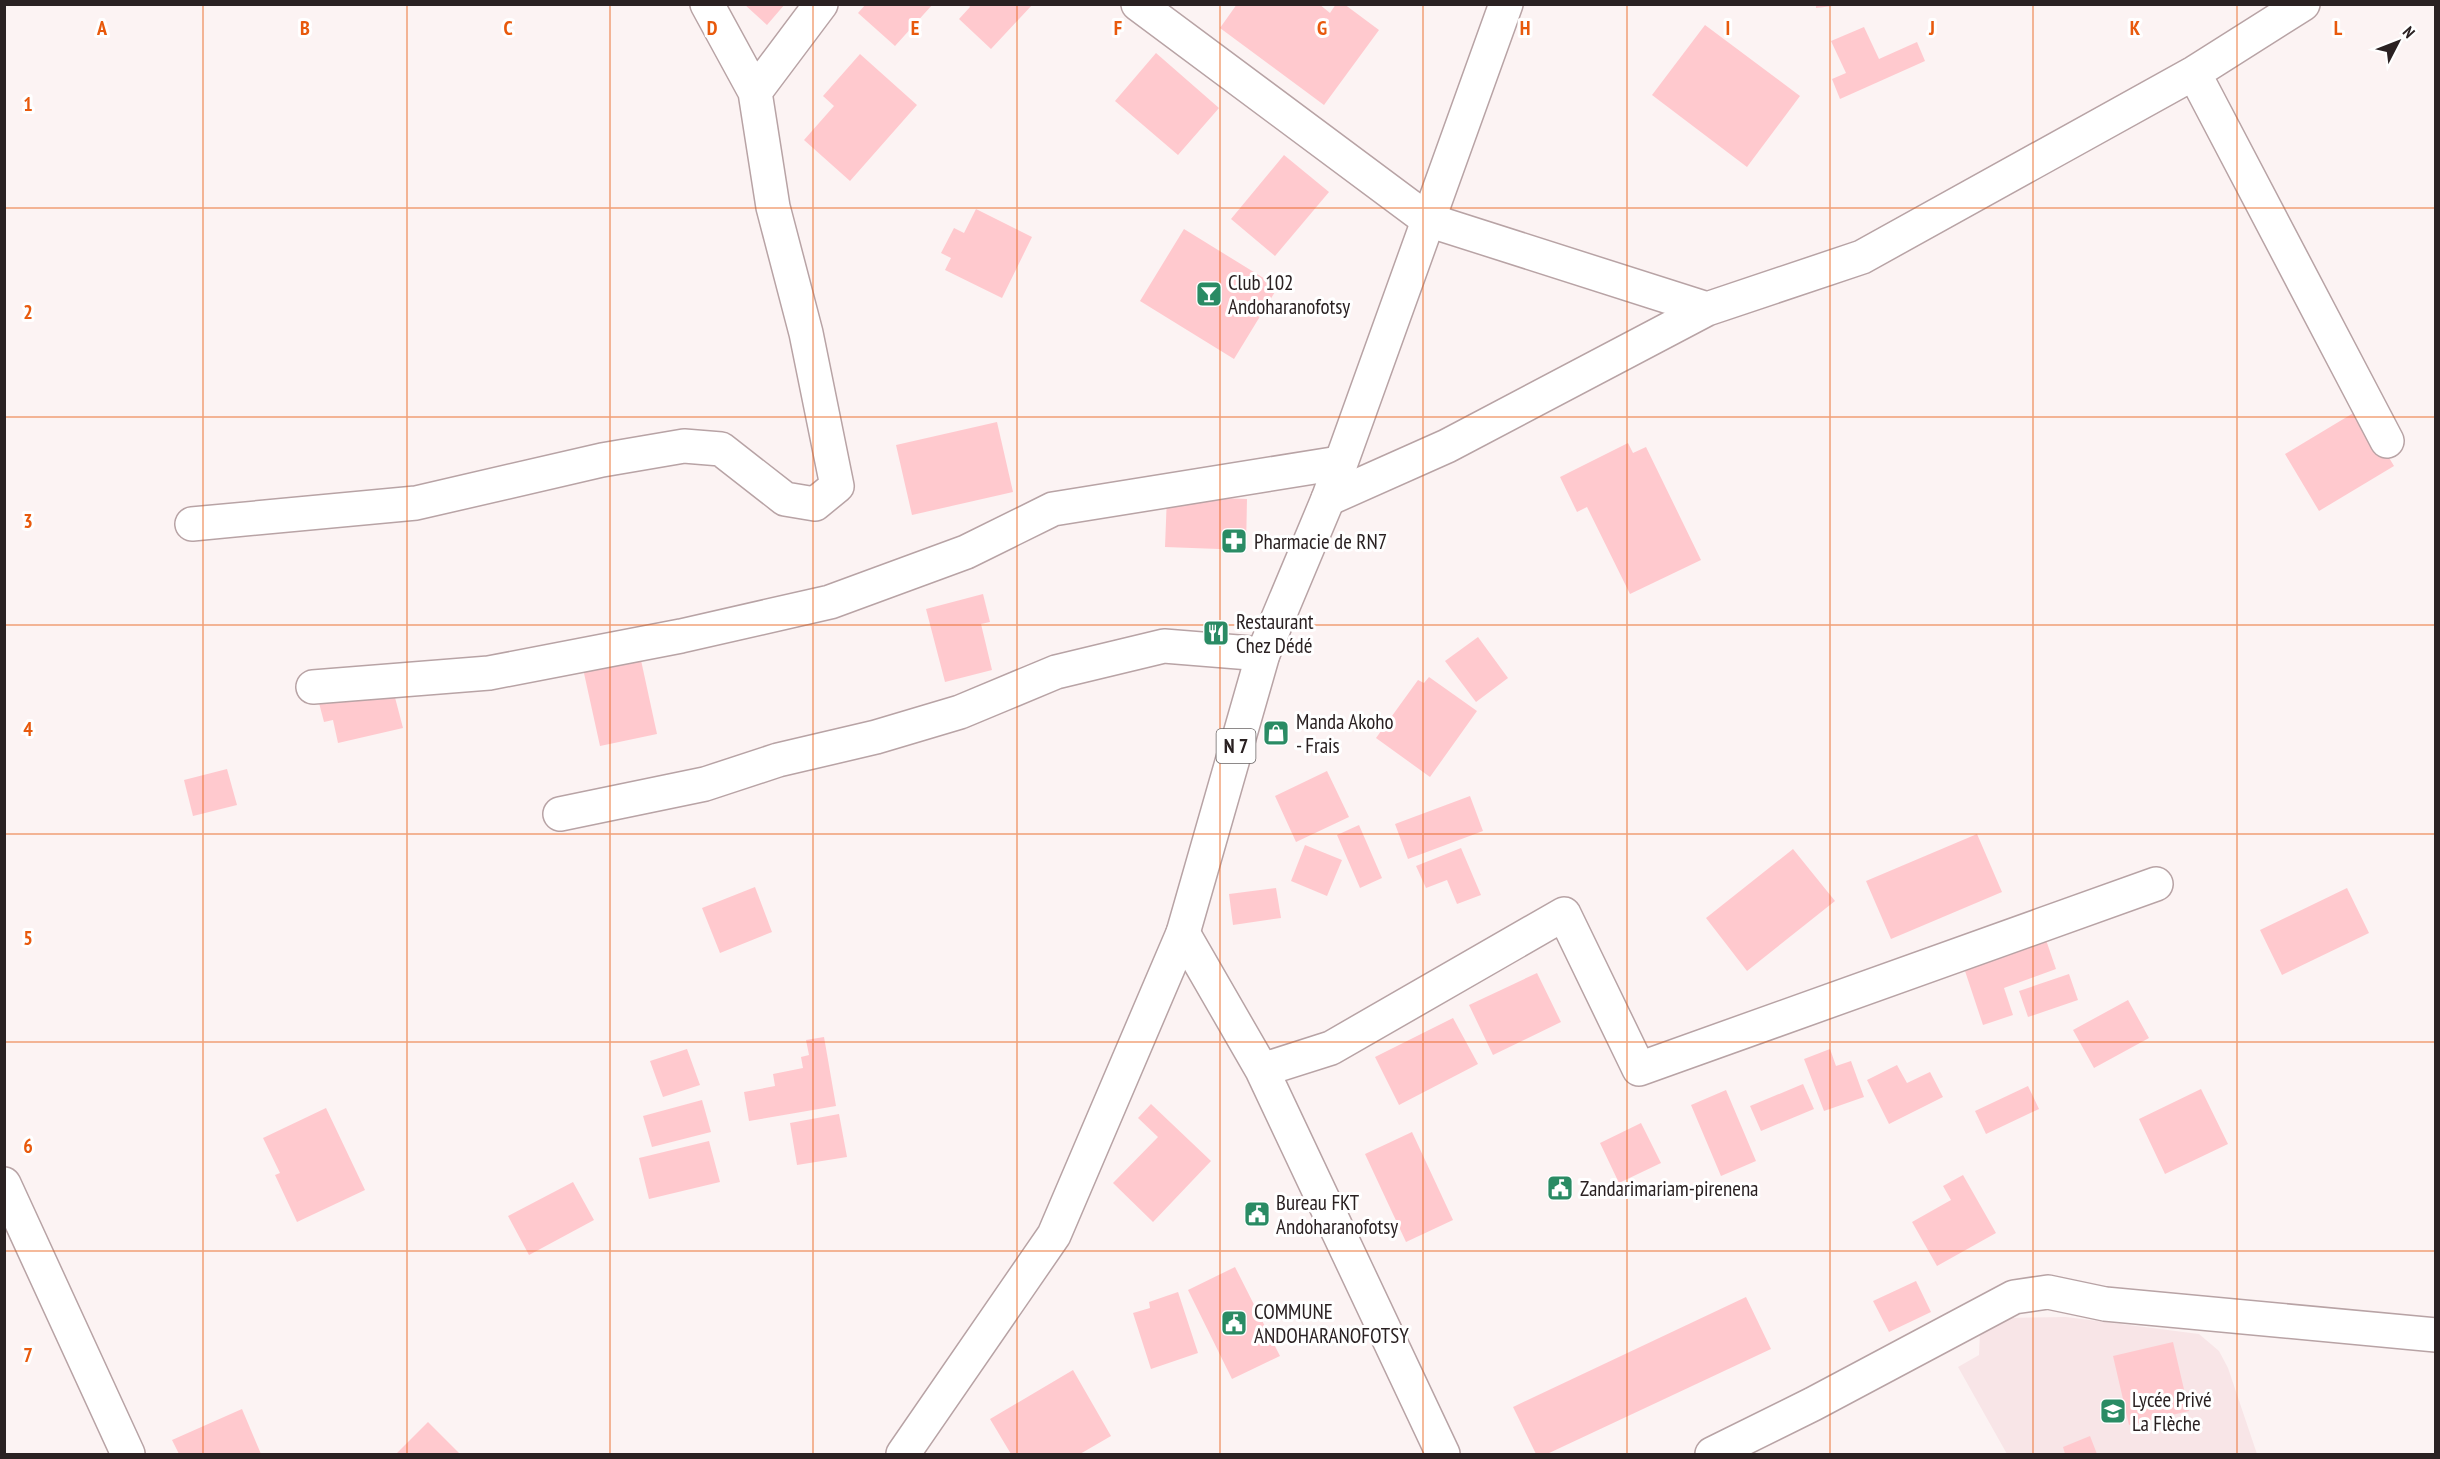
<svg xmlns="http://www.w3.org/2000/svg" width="2440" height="1459" font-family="'PT Sans Narrow',sans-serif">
<rect width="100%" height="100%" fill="#fcf3f3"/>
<path fill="#f8e5e7" d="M2066 1317 2199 1334 2219 1351 2228 1368 2257 1454H2007L1958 1367 1979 1355 1980 1331 2004 1318Z"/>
<path fill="#ffc9ce" d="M744 4H785L767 25Z
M866 4H933L895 46 858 13Z
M968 4H1033L991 49 959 19 970 7Z
M1237 4H1319L1330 13 1336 4H1344L1379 30 1324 105 1220 28Z
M1816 4H1833V6L1816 8Z
M1705 25 1800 96 1747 167 1652 95Z
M1864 27 1879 59 1917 42 1925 61 1840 99 1832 79 1846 73 1831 41Z
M1156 53 1219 108 1178 155 1115 101Z
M860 54 917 105 850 181 804 140 834 106 823 96Z
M1284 155 1329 192 1275 256 1231 219Z
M976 209 1032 237 1002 298 945 270 951 258 941 253 954 228 964 233Z
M1184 229 1278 287 1234 359 1140 301Z
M2360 409 2394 466 2319 511 2285 454Z
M997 422 1013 492 912 515 896 445Z
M1628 443 1633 453 1646 447 1701 560 1630 594 1587 507 1577 512 1560 477Z
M1167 496 1247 499 1246 550 1165 547Z
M983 594 990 622 981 624 992 670 945 682 926 609Z
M1478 637 1508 678 1476 702 1445 661Z
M639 651 657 734 600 746 582 664Z
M1429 677 1477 711 1430 777 1376 738 1418 680 1424 683Z
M392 686 403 728 338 743 333 720 324 722 319 703Z
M227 769 237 805 193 816 184 780Z
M1327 771 1349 817 1296 842 1275 796Z
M1470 796 1483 831 1408 859 1395 824Z
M1359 825 1382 878 1360 888 1337 835Z
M1977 834 2002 892 1891 939 1866 881Z
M1305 845 1342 860 1327 896 1291 881Z
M1461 848 1481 895 1457 904 1447 880 1426 888 1416 866Z
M1793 849 1835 901 1747 971 1706 918Z
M755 887 772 932 720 953 702 908Z
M1276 888 1281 918 1233 925 1229 894Z
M2347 888 2369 933 2282 975 2260 930Z
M2045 937 2056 969 2004 988 2013 1015 1983 1025 1963 965Z
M1537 973 1561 1022 1493 1055 1469 1005Z
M2069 974 2078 1000 2028 1017 2019 991Z
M2128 1000 2149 1038 2094 1068 2073 1030Z
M1453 1018 1478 1064 1399 1105 1375 1057Z
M824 1037 836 1106 749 1121 744 1092 775 1086 773 1074 803 1068 801 1057 809 1055 806 1040Z
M687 1049 700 1085 663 1097 650 1061Z
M1830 1049 1836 1066 1851 1061 1864 1097 1824 1111 1804 1059Z
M1897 1065 1907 1083 1930 1072 1943 1097 1889 1124 1867 1080Z
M1803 1084 1814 1109 1761 1131 1750 1106Z
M2028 1086 2039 1109 1986 1134 1975 1111Z
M2201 1089 2228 1144 2165 1174 2139 1119Z
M1726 1090 1756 1161 1721 1176 1691 1105Z
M702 1100 711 1132 652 1147 643 1116Z
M1151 1104 1211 1161 1153 1222 1113 1183 1158 1137 1138 1118Z
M326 1108 365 1190 297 1222 275 1175 280 1173 263 1138Z
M839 1114 847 1157 797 1165 790 1123Z
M1641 1123 1661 1163 1619 1183 1600 1143Z
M1412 1132 1453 1220 1406 1242 1365 1154Z
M709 1141 720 1182 649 1199 639 1158Z
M1963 1175 1996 1233 1937 1266 1912 1222 1951 1200 1943 1186Z
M573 1182 594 1220 529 1255 508 1216Z
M1235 1267 1280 1356 1232 1379 1188 1290Z
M1916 1281 1931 1312 1889 1332 1873 1301Z
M1178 1292 1198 1353 1151 1369 1133 1313 1150 1308 1149 1302Z
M1746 1297 1771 1349 1547 1454H1536L1513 1407Z
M2173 1342 2189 1411 2129 1425 2113 1356Z
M1073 1370 1111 1436 1080 1454H1011L990 1419Z
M242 1409 261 1454H179L172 1440Z
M428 1422 460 1454H396Z
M2090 1436 2097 1454H2065L2063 1447Z"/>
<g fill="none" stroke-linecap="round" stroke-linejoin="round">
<defs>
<path id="minor" d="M707 4 755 92
M1138 4 1428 220 1707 309
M2194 73 2387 441
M1328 499 1447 446 1707 309 1862 257 2194 73 2303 4
M192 524 416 503 602 460 684 446 721 449 785 499 815 504 837 486 806 333 773 207 755 92 821 4
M313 687 489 673 681 636 830 602 966 552 1053 509 1339 463
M560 814 705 784 778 760 876 737 960 712 1056 672 1164 646 1263 654
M1183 933 1262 1070 1443 1454
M1262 1070 1331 1048 1564 914 1639 1069 2156 884
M4 1184 128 1454
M1712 1454 1813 1404 2014 1297 2048 1292 2105 1304 2436 1335"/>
<path id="major" d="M903 1454 1054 1235 1183 933 1263 654 1328 499 1506 4"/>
</defs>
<use href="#minor" stroke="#b8a3a5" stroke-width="36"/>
<use href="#major" stroke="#b8a3a5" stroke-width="36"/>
<use href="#minor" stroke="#fff" stroke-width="33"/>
<use href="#major" stroke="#fff" stroke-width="33"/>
</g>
<path fill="none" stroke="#e8590c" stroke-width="1.5" stroke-opacity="0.55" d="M203 4V1454M407 4V1454M610 4V1454M813 4V1454M1017 4V1454M1220 4V1454M1423 4V1454M1627 4V1454M1830 4V1454M2033 4V1454M2237 4V1454M4 208H2436M4 417H2436M4 625H2436M4 834H2436M4 1042H2436M4 1251H2436"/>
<defs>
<symbol id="bar-square" viewBox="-11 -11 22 22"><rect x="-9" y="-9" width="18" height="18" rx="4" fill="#2a8b64" stroke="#fff"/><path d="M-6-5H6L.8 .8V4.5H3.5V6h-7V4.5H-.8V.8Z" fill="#fff"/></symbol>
<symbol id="pharmacy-square" viewBox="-11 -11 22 22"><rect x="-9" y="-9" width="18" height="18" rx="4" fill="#2a8b64" stroke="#fff"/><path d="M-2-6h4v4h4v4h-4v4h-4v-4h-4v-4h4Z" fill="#fff"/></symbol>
<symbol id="restaurant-square" viewBox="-11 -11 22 22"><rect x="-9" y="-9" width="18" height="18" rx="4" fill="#2a8b64" stroke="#fff"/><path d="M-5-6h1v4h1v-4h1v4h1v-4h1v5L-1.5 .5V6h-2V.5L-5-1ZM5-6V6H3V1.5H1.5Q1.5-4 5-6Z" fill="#fff"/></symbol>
<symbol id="shop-square" viewBox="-11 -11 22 22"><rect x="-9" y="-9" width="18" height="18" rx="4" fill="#2a8b64" stroke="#fff"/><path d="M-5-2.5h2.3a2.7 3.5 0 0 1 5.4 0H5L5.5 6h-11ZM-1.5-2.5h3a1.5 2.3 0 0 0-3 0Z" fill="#fff"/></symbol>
<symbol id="civic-square" viewBox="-11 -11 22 22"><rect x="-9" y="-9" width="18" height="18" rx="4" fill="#2a8b64" stroke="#fff"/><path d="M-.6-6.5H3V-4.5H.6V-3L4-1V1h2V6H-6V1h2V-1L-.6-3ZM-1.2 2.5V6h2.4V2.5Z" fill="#fff"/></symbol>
<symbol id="school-square" viewBox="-11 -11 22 22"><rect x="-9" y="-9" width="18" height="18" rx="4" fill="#2a8b64" stroke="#fff"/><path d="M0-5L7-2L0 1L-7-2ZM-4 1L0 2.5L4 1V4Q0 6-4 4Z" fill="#fff"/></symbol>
</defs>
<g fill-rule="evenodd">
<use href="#bar-square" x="1194" y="279" width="30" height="30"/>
<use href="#pharmacy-square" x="1219" y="526" width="30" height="30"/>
<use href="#restaurant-square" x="1201" y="618" width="30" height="30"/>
<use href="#shop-square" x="1261" y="718" width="30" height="30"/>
<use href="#civic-square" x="1545" y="1173" width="30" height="30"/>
<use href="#civic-square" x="1242" y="1199" width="30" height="30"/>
<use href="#civic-square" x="1219" y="1308" width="30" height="30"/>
<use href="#school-square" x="2098" y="1396" width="30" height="30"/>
</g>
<g text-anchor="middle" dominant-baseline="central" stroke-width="6" stroke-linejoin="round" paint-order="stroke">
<rect fill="#fff" stroke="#6a6464" stroke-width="1.5" x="1216.5" y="729" width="39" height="34" rx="4.5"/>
<g font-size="20" font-weight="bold" fill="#2a2122">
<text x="1236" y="746">N 7</text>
</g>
<g font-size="21" fill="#2a2122" stroke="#fff" text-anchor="start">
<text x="1228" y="282">Club 102<tspan x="1228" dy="24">Andoharanofotsy</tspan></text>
<text x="1254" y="541">Pharmacie de RN7</text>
<text x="1236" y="621">Restaurant<tspan x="1236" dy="24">Chez Dédé</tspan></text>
<text x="1296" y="721">Manda Akoho<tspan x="1296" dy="24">- Frais</tspan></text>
<text x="1580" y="1188">Zandarimariam-pirenena</text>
<text x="1276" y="1202">Bureau FKT<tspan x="1276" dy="24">Andoharanofotsy</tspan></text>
<text x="1254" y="1311">COMMUNE<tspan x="1254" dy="24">ANDOHARANOFOTSY</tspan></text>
<text x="2132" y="1399">Lycée Privé<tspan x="2132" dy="24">La Flèche</tspan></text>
</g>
</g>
<g font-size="20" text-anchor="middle" font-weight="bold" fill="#e8590c" stroke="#fff" stroke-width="6" stroke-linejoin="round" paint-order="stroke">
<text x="102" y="35">A</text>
<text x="305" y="35">B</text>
<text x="508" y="35">C</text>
<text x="712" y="35">D</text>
<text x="915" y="35">E</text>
<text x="1118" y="35">F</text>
<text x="1322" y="35">G</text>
<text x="1525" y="35">H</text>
<text x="1728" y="35">I</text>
<text x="1932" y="35">J</text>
<text x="2135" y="35">K</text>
<text x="2338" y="35">L</text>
<text x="28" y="111">1</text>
<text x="28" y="319">2</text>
<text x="28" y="528">3</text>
<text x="28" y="736">4</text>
<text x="28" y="945">5</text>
<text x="28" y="1153">6</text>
<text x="28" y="1362">7</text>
</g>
<rect width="2440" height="1459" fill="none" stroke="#2a2122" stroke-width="12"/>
<g transform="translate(2398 42) rotate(48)" stroke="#ffffff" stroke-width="4.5" paint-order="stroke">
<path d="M0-4.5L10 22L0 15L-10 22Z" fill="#2a2122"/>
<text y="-9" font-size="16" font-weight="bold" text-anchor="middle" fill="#2a2122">N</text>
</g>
</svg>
